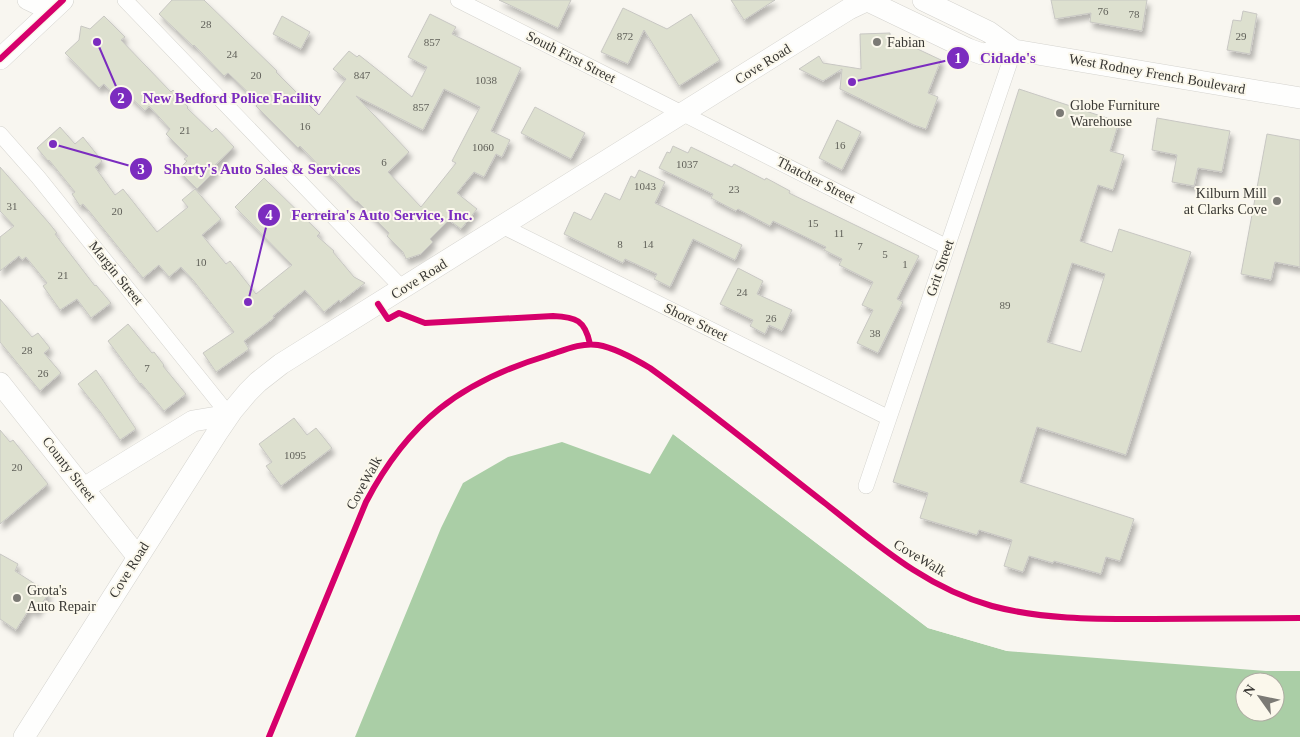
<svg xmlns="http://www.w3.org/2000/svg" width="1300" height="737" font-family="Georgia,serif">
<defs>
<filter id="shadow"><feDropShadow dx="3" dy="5.5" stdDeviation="2.5" flood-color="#0004"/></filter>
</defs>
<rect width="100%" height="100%" fill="#f8f6f0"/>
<path fill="#aacea6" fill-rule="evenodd" d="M673 434 928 628 1007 651 1300 667V737H355L441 528 463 483 508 457 562 442 650 474ZM1245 682H1275V712H1245Z"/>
<path fill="#f8f6f0" d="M673 431 929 625 1008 649 1300 664V671H1266L1007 651 928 628 673 434 672 432Z"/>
<path fill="#dde0cf" stroke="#c8c7c3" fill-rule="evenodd" filter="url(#shadow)" d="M172 0H204L277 71 276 72 319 115 346 79 333 69 349 51 357 57 359 55 412 97 427 67 408 57 430 14 456 27 452 34 521 68 491 131 510 140 502 157 496 154 484 177 474 172 457 193 477 209 461 229 449 220 430 239 433 242 421 254 406 259 403 252 387 236 389 233 357 201 356 202 329 174 328 175 300 146 298 148 256 106 259 103 228 73 224 76 194 45 193 46 159 14ZM444 89 480 107 452 161 456 163 421 207 388 172 409 152 356 96 423 130Z
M499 0H571L558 28Z
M731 0H775L744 20Z
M1051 0H1147L1142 31 1090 22 1091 13 1055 19Z
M623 8 667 29 691 14 720 60 679 86 644 30 628 64 601 52Z
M1243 11 1257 14 1250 54 1227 50 1233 20 1241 21Z
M104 16 125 37 121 40 171 92 173 90 188 107 187 108 212 132 216 128 234 147 213 167 216 170 197 189 178 170 187 161 184 159 188 156 166 134 170 129 149 106 145 111 121 88 114 95 104 84 99 88 65 53 79 40 81 26 90 29Z
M282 16 310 32 301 49 273 34Z
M890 33V36L941 60 928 93 938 97 926 129 914 125 840 89 842 69 823 81 799 69 819 56 823 63 861 69 860 34Z
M1019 89 1119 122 1110 151 1124 155 1113 190 1098 185 1080 241 1112 252 1119 229 1191 252 1126 455 1037 427 1020 482 1134 519 1120 561 1106 557 1101 574 1054 561 1053 563 1029 556 1023 572 1004 566 1012 540 979 530 977 535 920 518 928 493 893 482ZM1072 263 1105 274 1081 352 1047 342Z
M535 107 585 133 571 159 521 133Z
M1157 118 1230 131 1222 172 1198 168 1194 186 1172 182 1177 155 1152 150Z
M837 120 861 132 842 170 819 158Z
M60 127 75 144 83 137 102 161 95 167 115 195 123 189 157 232 188 207 182 200 195 189 221 219 202 235 226 264 230 261 256 294 292 265 235 207 264 178 320 233 317 236 334 251 333 252 354 277 365 283 340 302 339 300 324 312 305 290 273 316 274 318 244 341 249 349 216 372 203 353 234 332 193 280 181 267 169 277 159 265 143 278 89 211 83 204 80 206 72 194 75 192 49 160 48 161 37 148Z
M1267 134 1300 140V267L1275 262 1271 280 1241 274Z
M673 146 688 153 691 147 732 167 734 164 765 180 766 178 790 191 789 193 919 256 897 299 903 302 878 353 857 343 873 310 862 305 873 282 839 265 842 259 824 250 826 247 773 221 770 226 738 209 736 211 711 198 713 194 659 168 667 152 670 153Z
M0 167 49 223 57 233 55 234 95 286 96 285 111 303 91 318 77 299 60 310 43 286 47 283 26 257 22 260 19 256 0 271V237L14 226 0 211Z
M639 170 665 182 655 203 742 245 735 260 693 239 670 287 654 279 657 274 625 259 623 263 564 234 574 212 591 220 605 193 620 200 631 176 635 178Z
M738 268 763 281 757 294 792 310 782 331 769 325 765 334 750 326 753 320 720 304Z
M0 299 32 337 38 333 50 348 44 353 61 373 40 391 0 342Z
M128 324 152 353 154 352 164 365 163 366 186 394 164 411 141 383 140 384 108 341Z
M96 370 136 429 120 440 101 413 78 384Z
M294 418 307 435 316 428 332 448 281 486 266 466 272 462 259 444Z
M0 430 10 442 13 440 48 484 0 524Z
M0 554 18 564 15 571 49 593 36 612 30 608 16 630 0 619Z"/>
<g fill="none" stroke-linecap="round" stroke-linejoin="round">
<defs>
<path id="minor" d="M125 0 403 289
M458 0 947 247
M0 134 38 177 229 415
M502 226 889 418
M866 486 1014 50"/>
<path id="tertiary" d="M27 0 50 11"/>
<path id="secondary" d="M866 0 968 49 982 54 1014 50 1300 98
M923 0 989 32 1014 50
M0 59 63 0
M0 383 137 556
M84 488 193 421 229 415
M24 737 217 433 232 411 248 392 258 382 281 364 849 9 868 0"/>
</defs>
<use href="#minor" stroke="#d4d3ce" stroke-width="16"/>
<use href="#tertiary" stroke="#d4d3ce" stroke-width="20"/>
<use href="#secondary" stroke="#d4d3ce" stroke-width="22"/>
<use href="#minor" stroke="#fefefd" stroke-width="15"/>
<use href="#tertiary" stroke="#fefefd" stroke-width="19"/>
<use href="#secondary" stroke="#fefefd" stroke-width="21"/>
<defs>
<path id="cycleway" d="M0 59 63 0
M378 304 388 319 399 313 425 323 553 316C576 317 585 320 590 344
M269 737 366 502C408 422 460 382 546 356 562 351 581 342 598 345 616 348 635 359 650 368 710 411 768 459 826 504 878 545 926 588 992 606 1045 620 1099 619 1153 619 1202 619 1251 618 1300 618"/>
</defs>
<use href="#cycleway" stroke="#fbf8ec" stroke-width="9"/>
<use href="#cycleway" stroke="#d6006c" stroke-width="6"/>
</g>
<g fill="#7b7a75" stroke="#fbf8ec" stroke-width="2">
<circle cx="877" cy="42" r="5"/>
<circle cx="1060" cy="113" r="5"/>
<circle cx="1277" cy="201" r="5"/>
<circle cx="17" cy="598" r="5"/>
</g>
<g text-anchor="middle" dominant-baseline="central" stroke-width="4" stroke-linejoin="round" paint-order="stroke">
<g font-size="11" fill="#61615a">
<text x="1103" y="11">76</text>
<text x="1134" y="14">78</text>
<text x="206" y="24">28</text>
<text x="625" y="36">872</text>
<text x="1241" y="36">29</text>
<text x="432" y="42">857</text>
<text x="232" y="54">24</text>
<text x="256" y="75">20</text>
<text x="362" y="75">847</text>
<text x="486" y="80">1038</text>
<text x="421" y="107">857</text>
<text x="305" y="126">16</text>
<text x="185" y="130">21</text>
<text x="840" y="145">16</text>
<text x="483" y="147">1060</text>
<text x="384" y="162">6</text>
<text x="687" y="164">1037</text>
<text x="645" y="186">1043</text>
<text x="734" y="189">23</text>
<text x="12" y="206">31</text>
<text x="117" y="211">20</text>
<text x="813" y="223">15</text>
<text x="839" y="233">11</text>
<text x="620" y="244">8</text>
<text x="648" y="244">14</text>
<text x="860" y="246">7</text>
<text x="885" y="254">5</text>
<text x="201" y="262">10</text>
<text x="905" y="264">1</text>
<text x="63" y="275">21</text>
<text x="742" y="292">24</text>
<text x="1005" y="305">89</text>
<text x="771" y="318">26</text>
<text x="875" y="333">38</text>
<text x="27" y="350">28</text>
<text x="147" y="368">7</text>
<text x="43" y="373">26</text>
<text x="295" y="455">1095</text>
<text x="17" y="467">20</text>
</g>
<g font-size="14" fill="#383733" stroke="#fbf8ec" text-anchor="start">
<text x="887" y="42">Fabian</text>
<text x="1070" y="105">Globe Furniture<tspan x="1070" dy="16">Warehouse</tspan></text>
<text x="1267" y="193" text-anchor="end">Kilburn Mill<tspan x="1267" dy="16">at Clarks Cove</tspan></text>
<text x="27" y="590">Grota's<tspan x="27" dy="16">Auto Repair</tspan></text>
</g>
<g font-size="14" fill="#383733" stroke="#fbf8ec">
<text transform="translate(571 57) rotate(27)">South First Street</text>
<text transform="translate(763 64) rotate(-32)">Cove Road</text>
<text transform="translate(1157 74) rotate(10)">West Rodney French Boulevard</text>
<text transform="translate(816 180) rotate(27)">Thatcher Street</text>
<text transform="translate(940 268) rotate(-71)">Grit Street</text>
<text transform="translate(116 273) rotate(51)">Margin Street</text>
<text transform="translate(419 279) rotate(-32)">Cove Road</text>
<text transform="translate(696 322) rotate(26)">Shore Street</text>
<text transform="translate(69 469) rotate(52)">County Street</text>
<text transform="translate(364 483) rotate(-61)">CoveWalk</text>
<text transform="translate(920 558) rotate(31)">CoveWalk</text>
<text transform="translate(129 570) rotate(-58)">Cove Road</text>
</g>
</g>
<path fill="none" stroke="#7b2cbf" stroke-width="2" d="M852 82L958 58M97 42L121 98M53 144L141 169M248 302L269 215"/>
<g fill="#7b2cbf" stroke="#fbf8ec" stroke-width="2">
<circle cx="852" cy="82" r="5"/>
<circle cx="97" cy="42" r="5"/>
<circle cx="53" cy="144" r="5"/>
<circle cx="248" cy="302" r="5"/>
<circle cx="958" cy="58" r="12"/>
<circle cx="121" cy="98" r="12"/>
<circle cx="141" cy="169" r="12"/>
<circle cx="269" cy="215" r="12"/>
</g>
<g font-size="15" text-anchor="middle" font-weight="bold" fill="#fff">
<text x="958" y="63">1</text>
<text x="121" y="103">2</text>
<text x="141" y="174">3</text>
<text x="269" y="220">4</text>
</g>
<g font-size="15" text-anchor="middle" font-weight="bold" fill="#7b2cbf" stroke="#fbf8ec" stroke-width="4" stroke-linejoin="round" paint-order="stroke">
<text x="1008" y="63">Cidade's</text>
<text x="232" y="103">New Bedford Police Facility</text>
<text x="262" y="174">Shorty's Auto Sales &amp; Services</text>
<text x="382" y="220">Ferreira's Auto Service, Inc.</text>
</g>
<g transform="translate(1260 697) rotate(303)"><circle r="24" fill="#fbf8ec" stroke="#adaba2"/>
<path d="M0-4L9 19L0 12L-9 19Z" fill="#7b7a75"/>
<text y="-8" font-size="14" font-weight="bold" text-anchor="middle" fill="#383733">N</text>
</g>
</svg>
